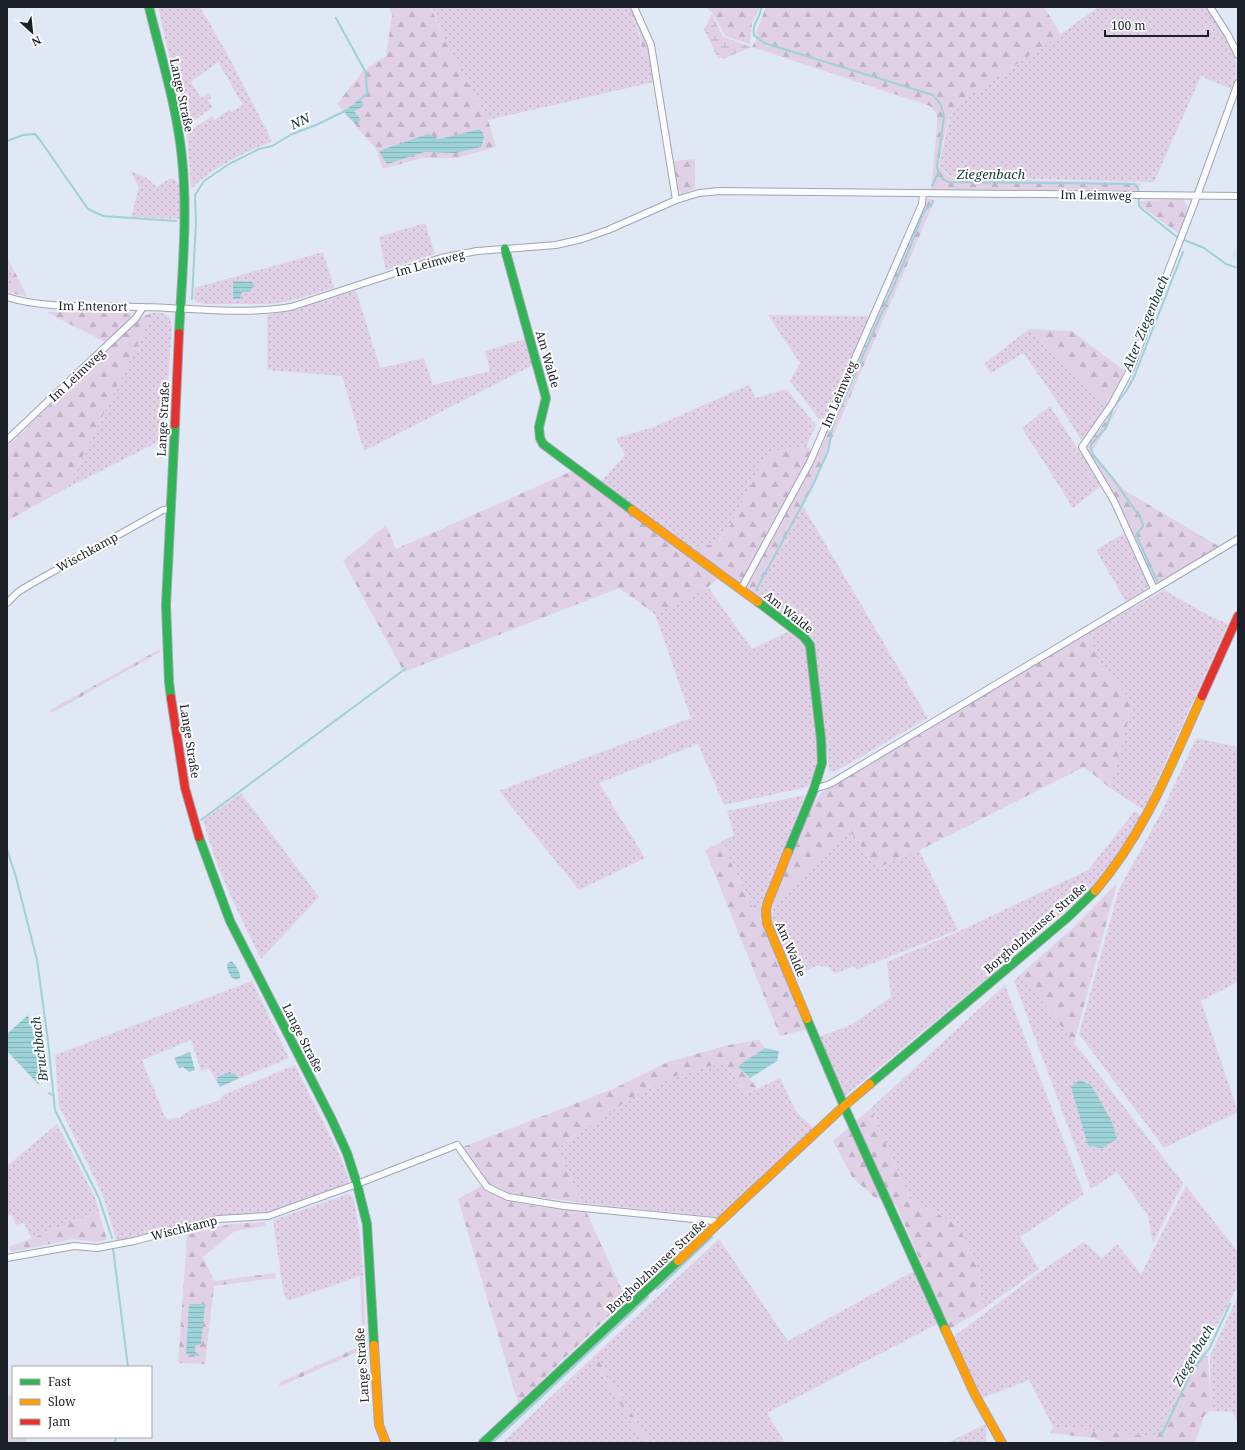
<svg xmlns="http://www.w3.org/2000/svg" width="1245" height="1450" font-family="'Noto Serif',serif">
<defs>
<pattern id="grass-dots" width="8" height="8" patternUnits="userSpaceOnUse"><rect width="8" height="8" fill="#e1d1e7"/><path d="M2 2h.1M6 6h.1" fill="none" stroke="#c0b3c6" stroke-width="1.8" stroke-linecap="round"/></pattern>
<pattern id="forest-firs" width="22" height="20" patternUnits="userSpaceOnUse"><rect width="22" height="20" fill="#e1d1e7"/><path d="M5 1l3.5 6h-7zM16 11l3.5 6h-7z" fill="#c0b3c6"/></pattern>
<pattern id="wetland-marsh" width="20" height="14" patternUnits="userSpaceOnUse"><rect width="20" height="14" fill="#e1d1e7"/><path d="M1 5h8M5 5V1M11 12h8M15 12V8" fill="none" stroke="#c0b3c6"/></pattern>
<pattern id="water-rules" width="6" height="5" patternUnits="userSpaceOnUse"><rect width="6" height="5" fill="#9cd2d8"/><path d="M0 2.5h6" fill="none" stroke="#86b4b9"/></pattern>
</defs>
<rect width="100%" height="100%" fill="#e0e8f6"/>
<path fill="#d6e2fa" d="M1238 241V262L1231 258Z"/>
<path fill="url(#grass-dots)" fill-rule="evenodd" d="M158 7H200L228 55 272 141C242 154 214 166 191 189L187 133 212 116 214 120 229 110 231 112 243 105 218 62 191 82 201 98 209 94 211 98 208 100 213 107 185 127Z
M432 7H631L633 12 632 16 639 34 643 58 650 56 654 82 488 120 446 43Z
M1098 7H1207C1224 32 1245 59 1233 90L1201 76 1154 182 951 177 939 165 950 116 958 104 1061 34Z
M130 171 147 178 157 187 169 179H174L179 184 180 219 131 217 139 187Z
M425 223 435 254 386 270 379 237Z
M323 252 334 288 290 301 270 304H203L194 300 195 288ZM235 282 250 292H242L240 295Z
M10 267 14 280 7 286V269Z
M356 290 380 368 424 358 433 385 490 371 485 351 525 339 533 365 364 451 342 376 267 370V315L294 310Z
M153 313H163L170 318 172 327 164 439 67 488Z
M768 315 869 316 827 418 819 419 790 381 800 363Z
M1029 329 1109 405 1081 440 1057 401 1023 353 991 373 984 364Z
M749 385 756 398 786 389 816 425 806 447 775 451 760 468 731 524 717 543 691 549 600 483 625 455 616 438 654 427Z
M1050 406 1102 485 1073 508 1022 428Z
M803 506 928 718 836 771 832 772 829 770 814 640 792 622 753 593Z
M1124 533 1150 586 1126 602 1096 550Z
M708 587 752 649 791 630 804 641 809 654 819 757 817 768 808 787 724 805 698 744 599 783 645 858 579 890 499 791 691 718 655 614Z
M1164 590 1208 615 1228 624 1144 810 1110 788 1133 703 1100 663 1088 633Z
M1196 738 1238 747V982L1201 1001 1238 1112 1164 1148 1079 1034 1119 889 1161 813Z
M241 793 319 897 261 959C239 914 216 869 203 820Z
M805 795 764 901 752 907 721 842 734 835 727 811Z
M1135 811 1141 816 1113 860 1088 891 1000 967 845 1096 819 1037 853 1024 891 997 887 962 964 929 1088 870Z
M848 829 879 867 919 850 958 930 856 970 854 966 834 974 830 967 816 966 793 976 772 926 773 904Z
M1021 974 1183 1183 1153 1243 1148 1216 1117 1172 1091 1189 1014 981Z
M252 981 289 1058 238 1079 237 1076H219L216 1080 209 1068 201 1071 191 1040 142 1060 166 1119 179 1118 190 1110 220 1100 223 1095 295 1065 340 1156 349 1180 346 1185 279 1210 264 1213 207 1218 133 1239 117 1241 102 1193 59 1106 55 1055Z
M1005 985 1084 1194 1020 1237 1039 1269 983 1309 977 1266 958 1225 910 1199 870 1109Z
M725 1062 746 1094 780 1078 797 1113 814 1128 717 1217 582 1203 557 1148 637 1094 675 1076Z
M57 1124 95 1197 99 1212 31 1238 24 1223 16 1225 12 1215 7 1216V1166Z
M1186 1186 1238 1252V1271L1236 1276 1238 1285 1201 1357 1191 1368 1157 1437 1053 1427 1029 1380 980 1399 953 1337 1041 1271 1084 1242 1102 1258 1117 1244 1141 1274Z
M348 1194 353 1198C359 1223 362 1249 363 1275L288 1301 284 1296 273 1220Z
M719 1239 788 1341 914 1271 939 1323 767 1413 785 1443H650L595 1355Z
M1238 1296V1423L1232 1412 1211 1411 1210 1356Z
M592 1358 644 1443H502Z
M986 1424V1443H947Z"/>
<path fill="url(#forest-firs)" fill-rule="evenodd" d="M389 7H431L446 43 488 120 496 147 456 158H422L383 169 376 149 337 104 363 71 386 56 392 15ZM480 129 485 141 481 147 456 153 424 152 439 139Z
M706 7H759V10L752 22 750 44 725 36 713 14Z
M766 7H1044L1061 34 958 104 949 116 938 165 951 178 1141 183 1136 192 931 190 937 127V114L930 106 752 47 758 36 756 33Z
M633 12 643 33 650 56 643 58 640 34 632 16Z
M695 159V188L682 194 676 187 672 161Z
M927 199 935 200 803 506 753 593 691 549 718 543 731 524 760 468 775 451 806 447 819 452Z
M1183 199 1188 207 1179 234 1140 205V201Z
M7 257 27 296 15 294 7 290V286L14 280 7 261Z
M46 312 131 313V319L105 342Z
M153 313 67 488 7 521V447L136 322 144 316Z
M1029 329 1072 331 1126 372 1109 405Z
M1122 401 1092 452 1124 490 1220 547 1161 584 1154 583 1114 494 1088 451 1087 445Z
M572 471 718 578 708 587 655 614 619 588 404 672 343 561 386 525 396 549Z
M1088 632 1100 663 1133 703 1110 788 1084 767 924 848 879 867 848 829 773 904 772 899 812 805 821 793Z
M160 649V652L52 713 50 710Z
M721 842 752 907 764 901 762 911 763 924 808 1029 780 1036 705 850Z
M1117 883 1074 1043 1021 974 1077 924Z
M759 1040 765 1048 739 1066 757 1088 746 1094 725 1062 675 1076 637 1094 557 1148 582 1203 508 1193 490 1185 463 1147 613 1089 668 1062 728 1045Z
M870 1109 910 1199 958 1225 977 1266 983 1309 950 1329 896 1205 874 1197 852 1177 833 1141Z
M481 1186C501 1206 558 1209 586 1211L626 1299 518 1403 458 1199Z
M99 1212 107 1240 96 1242 73 1239 11 1252 9 1247Z
M265 1222V1226L235 1231 203 1257 214 1281 275 1273 276 1278 214 1286 205 1364 178 1363 187 1235 230 1224Z
M363 1275 365 1324 362 1325 360 1276Z
M365 1330 366 1348 279 1387 280 1382 363 1345 362 1331Z
M595 1355 650 1443H644L592 1358Z
M1208 1356 1211 1410 1204 1416 1195 1443H1109L1092 1438 1050 1433 1053 1427 1157 1437 1191 1368 1201 1357Z
M11 1395 13 1400V1437H25L27 1443H7V1396Z"/>
<path fill="url(#wetland-marsh)" d="M712 14 723 37 752 47 723 59 717 56 704 29Z"/>
<path fill="url(#water-rules)" d="M360 99 364 106 354 111 361 120 356 124 346 114V110Z
M480 129C485 135 485 140 481 147L456 153 424 152 387 164 379 151 428 134 439 139Z
M235 281 252 282 254 285 250 292H242L240 299H233V284Z
M231 961C236 964 241 973 240 978L236 980C230 978 227 970 227 964Z
M28 1015 39 1052V1085L7 1051V1034Z
M765 1048 779 1051 777 1061 750 1078 738 1066Z
M190 1052 195 1070 189 1072 183 1067 179 1068 174 1058Z
M230 1072 237 1076 238 1079 220 1087 216 1080 219 1076Z
M1079 1080 1091 1085 1112 1122 1117 1139 1102 1148 1088 1146 1071 1087Z
M189 1304H205L201 1344 195 1346V1352L199 1354V1356L186 1354Z"/>
<g fill="none" stroke-linecap="round" stroke-linejoin="round">
<path stroke="#9cd2d8" stroke-width="2" d="M761 7C761 19 752 21 754 35L764 43 933 95 941 105 944 117 937 167C938 174 941 179 948 182L1134 184 1138 188 1139 206 1142 209 1177 237 1204 248 1226 264 1238 268
M336 18 366 73 367 93 360 100
M7 141 23 135 35 134 40 140 88 209 103 216 176 221
M932 186 938 173
M192 299 196 222 195 195 204 181 229 164 259 149 272 146 292 134 316 125 347 110
M1157 581 1136 535 1143 526 1141 519 1114 480 1094 456 1091 449V444L1106 428 1113 408 1127 390 1134 377 1183 252
M756 590 813 485 828 451 833 424 905 260 924 211 932 204 933 201
M201 820 405 669
M7 849 16 877 37 960 48 1041 55 1110 99 1198 112 1238
M49 1093 54 1096
M113 1248 128 1367
M657 1289 712 1237
M1161 1436 1191 1373 1210 1347 1230 1304
M115 1443 116 1437
M492 1443 648 1297"/>
<defs>
<path id="street" d="M634 7 651 45 676 200
M1210 7 1228 35 1238 55
M7 297C47 310 100 305 143 307 192 308 242 315 291 307L441 258 477 251 556 245 582 239 608 230 676 200 699 193 720 191 1238 196
M7 440 136 318 143 307
M741 589 810 462 922 204 923 193
M1154 589 1114 501 1082 447 1112 404 1131 368 1197 196 1238 83
M7 603 18 592 31 584 163 510 171 509
M814 789 830 784 1238 539
M7 1258 74 1246 97 1248 134 1241 218 1219 268 1216 357 1184 457 1145 487 1187 508 1197 564 1206 714 1221 718 1224"/>
<path id="fast" d="M149 7C161 57 177 107 182 158 188 216 182 275 179 333
M505 249 546 398 539 427 540 438 543 444 632 510
M758 602 803 636 810 645 821 739 822 763 814 789 788 852
M171 698 169 682 166 605 175 424
M199 837 230 921 331 1118 347 1153 357 1184 367 1224 374 1345
M807 1019 844 1106 945 1329
M870 1084 1067 918 1095 891
M483 1443 678 1261"/>
<path id="slow" d="M632 510 758 602
M788 852 768 902 766 910 767 923 807 1019
M1095 891C1145 833 1171 765 1202 696
M678 1261 844 1106 870 1084
M945 1329 974 1393 1002 1443
M374 1345 379 1425 386 1443"/>
<path id="jam" d="M175 424 179 333
M1202 696 1238 616
M171 698 185 788 199 837"/>
</defs>
<use href="#street" stroke="#a0a5b0" stroke-width="8"/>
<use href="#fast" stroke="#a0a5b0" stroke-width="10"/>
<use href="#slow" stroke="#a0a5b0" stroke-width="10"/>
<use href="#jam" stroke="#a0a5b0" stroke-width="10"/>
<use href="#street" stroke="#fafcfe" stroke-width="6"/>
<use href="#fast" stroke="#30b455" stroke-width="8"/>
<use href="#slow" stroke="#ff9f0a" stroke-width="8"/>
<use href="#jam" stroke="#e5322d" stroke-width="8"/>
</g>
<g text-anchor="middle" dominant-baseline="central" stroke-width="4" stroke-linejoin="round" paint-order="stroke">
<g font-size="12" fill="#1b1f28" stroke="#fff">
<text transform="translate(182 95) rotate(78)">Lange Straße</text>
<text transform="translate(1096 195) rotate(1)">Im Leimweg</text>
<text transform="translate(430 263) rotate(-15)">Im Leimweg</text>
<text transform="translate(93 306) rotate(1)">Im Entenort</text>
<text transform="translate(548 359) rotate(74)">Am Walde</text>
<text transform="translate(77 375) rotate(-43)">Im Leimweg</text>
<text transform="translate(839 394) rotate(-67)">Im Leimweg</text>
<text transform="translate(163 419) rotate(-87)">Lange Straße</text>
<text transform="translate(87 552) rotate(-29)">Wischkamp</text>
<text transform="translate(789 612) rotate(39)">Am Walde</text>
<text transform="translate(190 741) rotate(81)">Lange Straße</text>
<text transform="translate(1035 928) rotate(-41)">Borgholzhauser Straße</text>
<text transform="translate(791 949) rotate(67)">Am Walde</text>
<text transform="translate(303 1038) rotate(63)">Lange Straße</text>
<text transform="translate(184 1228) rotate(-14)">Wischkamp</text>
<text transform="translate(656 1266) rotate(-43)">Borgholzhauser Straße</text>
<text transform="translate(362 1365) rotate(-94)">Lange Straße</text>
</g>
<g font-size="13" font-style="italic" fill="#15393a" stroke="#fff">
<text transform="translate(300 121) rotate(-25)">NN</text>
<text x="991" y="174">Ziegenbach</text>
<text transform="translate(1145 323) rotate(-68)">Alter Ziegenbach</text>
<text transform="translate(39 1049) rotate(-97)">Bruchbach</text>
<text transform="translate(1193 1355) rotate(-60)">Ziegenbach</text>
</g>
</g>
<rect width="1245" height="1450" fill="none" stroke="#1b1f28" stroke-width="16"/>
<rect x="12" y="1366" width="140" height="72" fill="#ffffff" stroke="#a4a5a9"/>
<rect x="20" y="1379" width="20" height="6" fill="#30b455" stroke="#a4a5a9"/>
<text x="48" y="1386" font-size="12" fill="#1b1f28">Fast</text>
<rect x="20" y="1399" width="20" height="6" fill="#ff9f0a" stroke="#a4a5a9"/>
<text x="48" y="1406" font-size="12" fill="#1b1f28">Slow</text>
<rect x="20" y="1419" width="20" height="6" fill="#e5322d" stroke="#a4a5a9"/>
<text x="48" y="1426" font-size="12" fill="#1b1f28">Jam</text>
<g transform="translate(32 32) rotate(153)" stroke="#ffffff" stroke-width="3" paint-order="stroke">
<path d="M0-3L7 15L0 10L-7 15Z" fill="#1b1f28"/>
<text y="-6" font-size="11" font-weight="bold" text-anchor="middle" fill="#1b1f28">N</text>
</g>
<path d="M1105 30v6h103v-6" fill="none" stroke="#1b1f28" stroke-width="2"/>
<text x="1111" y="30" font-size="12" fill="#1b1f28" stroke="#ffffff" stroke-width="3" paint-order="stroke">100 m</text>
</svg>
